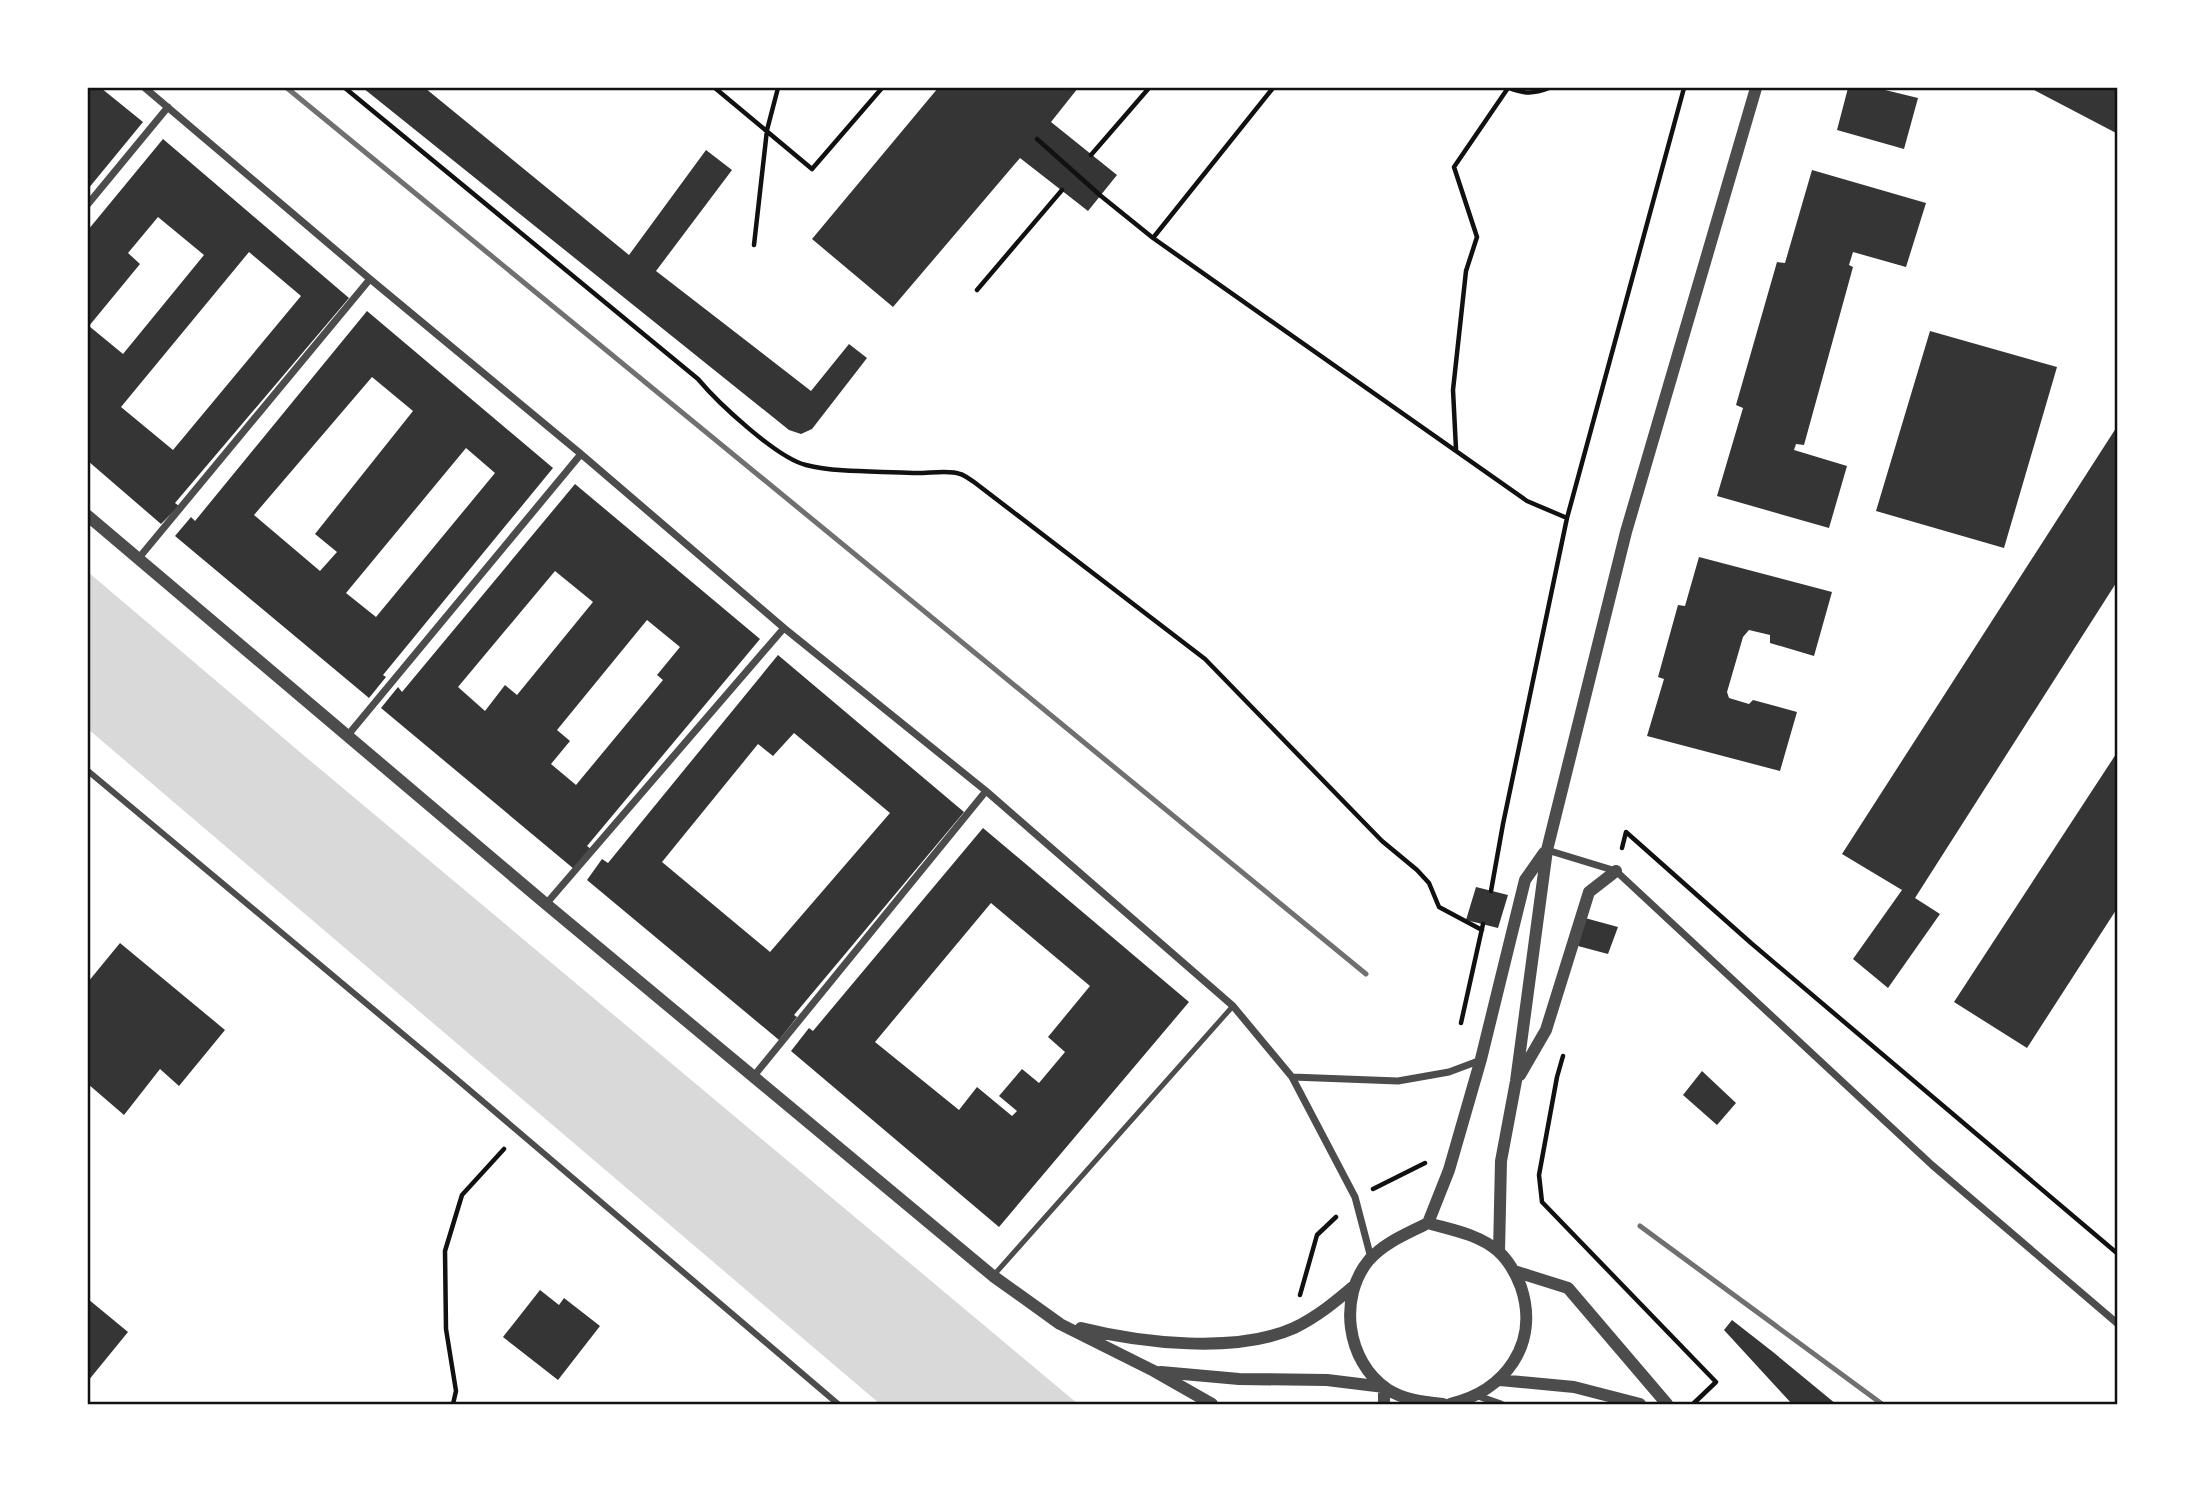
<svg xmlns="http://www.w3.org/2000/svg" width="2205" height="1492" font-family="Rubik,sans-serif">
<rect width="100%" height="100%" fill="#fff"/>
<path fill="#d9d9d9" d="M88 572 301 753 1078 1404H880L88 729Z"/>
<path fill="#353535" fill-rule="evenodd" d="M88 88H101L143 122 88 189Z
M363 88H425L629 255 706 150 732 170 656 271 811 391 849 344 867 358 812 429 801 434 789 430Z
M938 88H1078L1051 122 1117 175 1088 211 1020 158 893 307 812 239Z
M1848 88H1877L1918 98 1904 149 1837 130Z
M2035 88H2118V134L2034 90Z
M163 139 349 298 175 503 179 506 161 524 88 461V230ZM158 217 204 255 123 354 89 326 140 264 128 253ZM249 252 301 296 173 450 121 407Z
M1812 170 1926 203 1906 267 1853 252 1849 265 1853 267 1804 445 1796 444 1794 450 1847 466 1829 528 1717 496 1743 408 1736 405 1777 262 1785 263Z
M367 311 553 468 383 675 386 677 369 698 175 536 191 517 195 521ZM372 377 413 411 315 534 337 552 320 571 254 515ZM466 448 495 473 376 617 346 593Z
M1930 331 2057 367 2004 548 1876 511Z
M2118 425V580L1915 898 1940 914 1888 988 1853 959 1902 890 1842 854Z
M575 484 760 639 587 846 591 849 574 869 381 708 398 687 402 692ZM555 571 593 602 517 695 505 685 485 711 458 687ZM647 620 680 647 657 675 663 680 576 785 551 764 570 741 557 730Z
M1699 557 1832 592 1814 656 1770 643V635L1749 630 1743 637 1727 692 1729 698 1749 704 1753 700 1797 712 1780 771 1647 736 1664 679 1658 677 1678 605 1685 606Z
M778 655 964 812 794 1015 797 1017 779 1040 587 880 602 859 608 863ZM794 733 890 813 770 952 662 862 758 744 773 756Z
M2118 751V907L2027 1048 1954 1002Z
M983 828 1189 1002 999 1227 791 1051 809 1028 813 1031ZM991 903 1090 986 1048 1037 1065 1052 1039 1083 1022 1069 999 1096 1017 1111 1012 1116 977 1087 959 1110 875 1042Z
M1476 887 1508 895 1498 928 1466 920Z
M1585 918 1618 927 1608 954 1578 946Z
M120 943 225 1030 179 1086 160 1069 124 1115 88 1084V982Z
M1702 1071 1736 1103 1717 1125 1683 1095Z
M540 1290 559 1305 564 1298 600 1326 558 1380 503 1337Z
M88 1299 128 1332 88 1381Z
M1732 1320 1773 1352 1836 1404H1792L1724 1330Z"/>
<g fill="none" stroke-linecap="round" stroke-linejoin="round">
<path stroke="#111" stroke-width="4.5" d="M345 88 698 379C718 403 777 458 806 465 837 473 880 471 913 473 926 474 949 469 960 474 965 475 970 480 974 482L1205 659 1382 841 1417 870 1429 883 1439 907 1482 930
M715 88 812 169 882 88
M1509 88C1524 94 1534 94 1549 88
M1037 139 1101 196 1153 238 1527 501 1567 518
M1091 155 1149 88
M1153 238 1273 88
M754 245 767 130 778 88
M977 290 1062 190
M1456 449 1453 390 1466 271 1477 237 1454 167 1508 88
M1622 848 1626 832 1751 943 2118 1254
M1491 891 1503 824 1567 518 1684 88
M1461 1023 1483 924
M1563 1056 1557 1077 1539 1175 1542 1202 1716 1382 1693 1404
M1373 1189 1425 1163
M1300 1295 1317 1235 1336 1217
M453 1404 456 1391 446 1329 445 1251 462 1195 504 1149"/>
<path stroke="#4c4c4c" stroke-width="5" d="M993 1276 1233 1006"/>
<path stroke="#4c4c4c" stroke-width="6" d="M88 771 453 1076 838 1404"/>
<path stroke="#4c4c4c" stroke-width="7" d="M145 88 370 279 581 454 784 628 986 791 1233 1006 1292 1077 1355 1197 1371 1258
M88 204 168 107
M138 559 370 279
M348 735 581 454
M1547 850 1616 871 1932 1165 2118 1324
M546 904 784 628
M753 1077 986 791
M1292 1077 1398 1081 1449 1072 1481 1060
M1478 1396 1501 1404"/>
<path stroke="#4c4c4c" stroke-width="12" d="M88 516 546 904 993 1276 1060 1324 1154 1371 1212 1404
M1520 1075 1546 1030 1589 892 1616 871
M1428 1223 1449 1170 1481 1059 1525 880 1544 853
M1499 1252 1501 1161 1516 1081 1547 850 1626 532 1756 88
M1514 1271 1568 1288 1667 1404
M1081 1328C1141 1343 1236 1354 1294 1328 1317 1317 1335 1302 1355 1285
M1161 1372 1239 1379 1327 1380 1384 1387
M1500 1380 1574 1387 1640 1404
M1384 1404V1387
M1443 1404C1423 1402 1404 1400 1387 1389 1346 1361 1338 1297 1369 1260 1385 1242 1407 1234 1428 1223 1452 1230 1478 1234 1498 1251 1508 1260 1516 1274 1521 1287 1540 1344 1505 1391 1450 1404"/>
<path stroke="#707070" stroke-width="5" d="M287 88 1366 974
M1640 1226 1882 1404"/>
</g>
<rect width="2205" height="1492" fill="none" stroke="#ffffff" stroke-width="178"/>
<rect x="89" y="89" width="2027" height="1314" fill="none" stroke="#111" stroke-width="2.5"/>
</svg>
